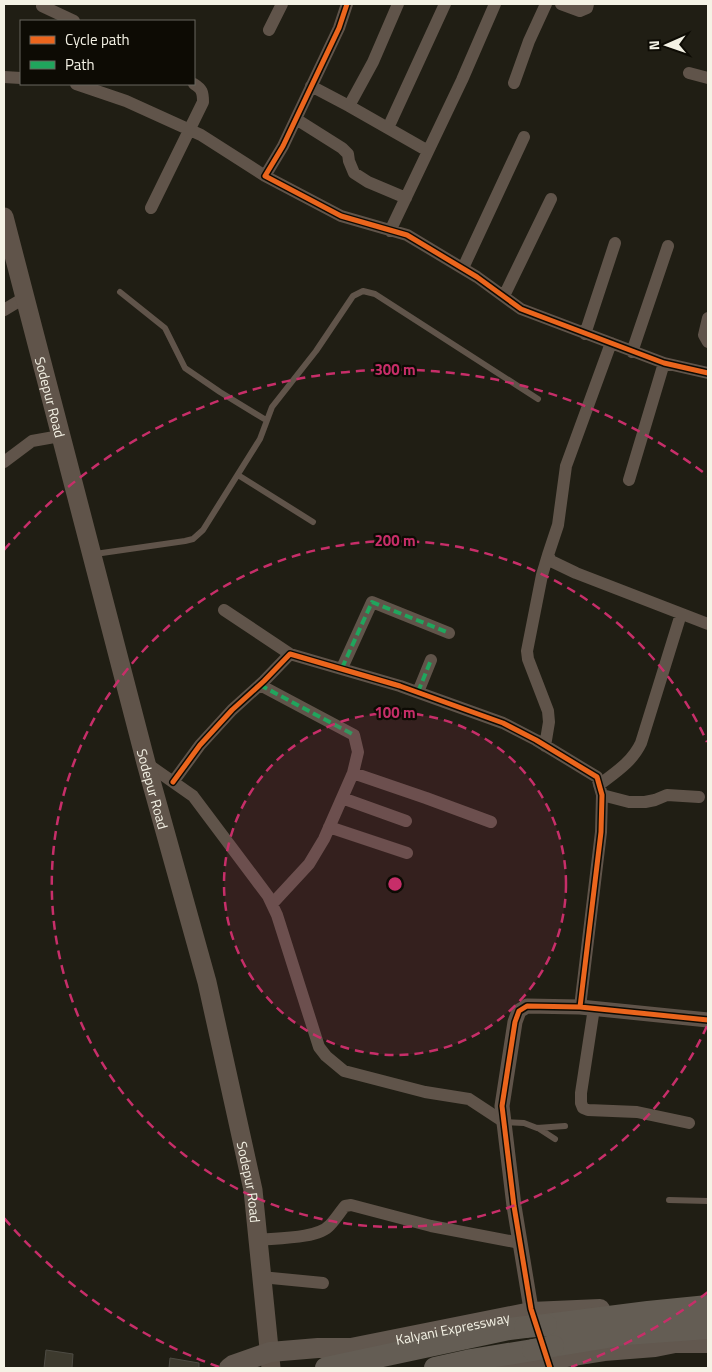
<svg xmlns="http://www.w3.org/2000/svg" width="712" height="1372" font-family="'Titillium Web',sans-serif">
<rect width="100%" height="100%" fill="#201e14"/>
<path fill="#3d3a2e" stroke="#4d4b43" d="M46 1350 73 1354 72 1368H44Z
M170 1358 199 1363V1368H169Z"/>
<g fill="none" stroke-linecap="round" stroke-linejoin="round">
<path stroke="#60544a" stroke-width="6" d="M120 292 165 328 185 368 220 392 266 420
M238 475 313 522
M95 554 185 541 193 539 203 530 260 439 272 407 316 351 353 296 363 291 375 294 538 399
M504 1122 524 1123 537 1128 565 1126
M538 1128 555 1139
M669 1200 708 1201"/>
<path stroke="#60544a" stroke-width="12" d="M347 4 339 28 283 146 265 176 341 216 407 235 477 277 521 309 664 363 708 373
M561 4 580 11 587 8 588 4
M42 6 74 21
M269 30 282 4
M689 73 708 78
M4 77 21 78
M514 83 529 41 546 4
M76 84 126 101 201 135 265 176
M311 86 349 106 428 151
M349 106 373 62 398 4
M296 119 342 148 348 154 349 161 354 173 368 182 406 198
M388 128 445 4
M151 208 203 102C203 92 202 89 194 84
M390 231 462 80 495 4
M463 268 524 137
M504 296 551 199
M4 310 24 298
M708 318 704 335 708 342
M585 334 615 243
M611 343 566 466 558 525 548 555 551 561 576 573 708 624
M632 352 668 246
M4 462 32 441 60 436
M629 480 664 363
M224 610 290 654
M342 668 372 602 449 633
M260 685 354 735 358 752 353 773 324 839 309 864 272 904
M418 692 431 660
M545 746 549 722 548 711 528 659 527 651 542 575 548 555
M146 763 193 796 268 896 277 915 319 1047 326 1056 344 1071 425 1092 469 1099 504 1122
M353 773 426 798 491 822
M173 782 200 745 232 710 264 681 290 654 400 686 503 723 536 740 597 777 602 795 601 832 580 1007
M599 785C616 772 632 762 641 743L681 614
M602 795 629 802H645L655 800 667 795 699 797
M342 798 406 821
M329 827 407 853
M594 1008 581 1093V1103L583 1108 588 1110 637 1112 689 1123
M257 1240C276 1238 318 1239 330 1225 336 1219 340 1212 345 1206L351 1205 431 1226 520 1243
M261 1277 323 1283"/>
<path stroke="#60544a" stroke-width="15" d="M534 1322 531 1309 514 1206 502 1106 515 1022 519 1011 527 1006 580 1007 708 1020"/>
<path stroke="#60544a" stroke-width="19" id="s1" d="M4 217 146 763 207 982 253 1190 271 1368"/>
<g stroke="#62584f" stroke-width="20">
<path id="s2" d="M229 1368 233 1365 270 1352 318 1348H351L531 1312 600 1309"/>
<path d="M497 1368 604 1351 655 1347 675 1343H708"/>
</g>
<path stroke="#645d54" stroke-width="22" d="M546 1325 648 1312 708 1306
M553 1346 626 1334 708 1328
M326 1368 509 1329 525 1327
M435 1368 471 1360 533 1350"/>
<path stroke="#645d54" stroke-width="22" d="M525 1327 546 1325
M533 1350 553 1346"/>
<path stroke="#20a55d" stroke-width="4" stroke-dasharray="8 4" stroke-linecap="butt" d="M342 668 372 602 449 633
M260 685 354 735
M418 692 431 660"/>
<defs>
<path id="cycleway" d="M347 4 339 28 283 146 265 176 341 216 407 235 477 277 521 309 664 363 708 373
M173 782 200 745 232 710 264 681 290 654 400 686 503 723 536 740 597 777 602 795 601 832 580 1007
M550 1368 531 1309 514 1206 502 1106 515 1022 519 1011 527 1006 580 1007 708 1020"/>
</defs>
<use href="#cycleway" stroke="#0d0b04" stroke-width="8"/>
<use href="#cycleway" stroke="#eb651d" stroke-width="5"/>
</g>
<circle cx="395" cy="884" r="171" fill="#c72e69" fill-opacity=".12"/>
<g fill="none" stroke="#c72e69" stroke-width="2.5" stroke-dasharray="9 6">
<circle cx="395" cy="884" r="171"/>
<path d="M707 1026A343 343 0 1 1 707 742"/>
<path d="M708 1292A514 514 0 0 1 571 1367M219 1367A514 514 0 0 1 4 1218M4 550A514 514 0 0 1 708 476"/>
</g>
<g text-anchor="middle" dominant-baseline="central" stroke-width="4.5" stroke-linejoin="round" paint-order="stroke">
<g font-size="14" fill="#f4f2e5" stroke="#0d0b04">
<text stroke="none"><textPath href="#s1" startOffset="186">Sodepur Road</textPath></text>
<text stroke="none"><textPath href="#s1" startOffset="591">Sodepur Road</textPath></text>
<text stroke="none"><textPath href="#s1" startOffset="996">Sodepur Road</textPath></text>
<text stroke="none"><textPath href="#s2" startOffset="229">Kalyani Expressway</textPath></text>
</g>
</g>
<circle cx="395" cy="884" r="8" fill="#c72e69" stroke="#0d0b04" stroke-width="2.5"/>
<g font-size="15" text-anchor="middle" font-weight="bold" fill="#c72e69" stroke="#0d0b04" stroke-width="4.5" stroke-linejoin="round" paint-order="stroke">
<text x="395" y="375">300 m</text>
<text x="395" y="546">200 m</text>
<text x="395" y="718">100 m</text>
</g>
<rect width="712" height="1372" fill="none" stroke="#f4f2e5" stroke-width="10"/>
<rect x="20" y="20" width="175" height="65" fill="#0d0b04" stroke="#69675e"/>
<rect x="30" y="36" width="25" height="8" fill="#eb651d" stroke="#69675e"/>
<text x="65" y="45" font-size="15" fill="#f4f2e5">Cycle path</text>
<rect x="30" y="61" width="25" height="8" fill="#20a55d" stroke="#69675e"/>
<text x="65" y="70" font-size="15" fill="#f4f2e5">Path</text>
<g transform="translate(667 45) rotate(268)" stroke="#0d0b04" stroke-width="4" paint-order="stroke">
<path d="M0-4L9 19L0 12L-9 19Z" fill="#f4f2e5"/>
<text y="-8" font-size="14" font-weight="bold" text-anchor="middle" fill="#f4f2e5">N</text>
</g>
</svg>
